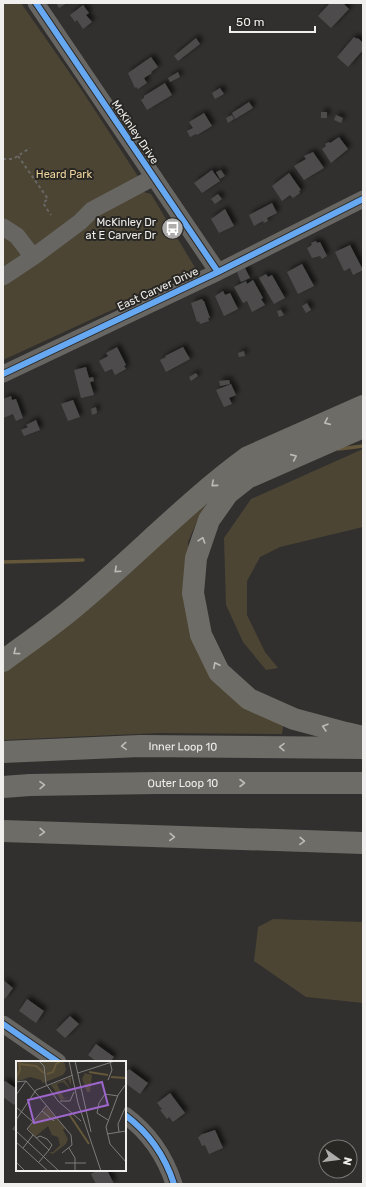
<svg xmlns="http://www.w3.org/2000/svg" width="366" height="1187" font-family="Rubik,sans-serif">
<defs>
<filter id="shadow"><feDropShadow dx="3.5" dy="-3.5" stdDeviation="2" flood-color="#0009"/></filter>
</defs>
<rect width="100%" height="100%" fill="#31302f"/>
<path fill="#4c4534" d="M3 3H21L81 89 145 187 144 192 151 194 197 271 3 360Z
M363 449V527L280 547 260 557 247 581V615L265 652 278 668 266 670 243 642 226 605 224 538 251 499Z
M209 499 197 521 188 542V555L198 648 284 721 282 734 159 733 3 740V670Z
M273 919 363 922V1003L306 997 254 961 258 927Z"/>
<g fill="none" stroke-linecap="round" stroke-linejoin="round">
<path stroke="#64573a" stroke-width="3.5" d="M339 449 363 446
M3 562 83 560"/>
</g>
<path fill="#4d4c4c" filter="url(#shadow)" d="M56 3H67L59 8Z
M330 3H343L349 9 331 28 318 16Z
M83 5 89 13 86 15 92 22 83 29 77 20 75 22 70 15Z
M354 37 357 39 358 38 363 43V50L348 67 337 57Z
M196 38 200 44 178 61 174 56Z
M151 57 158 67 151 72 152 73 144 78 147 83 138 89 136 87 135 88 128 73Z
M178 72 180 77 170 82 168 78Z
M165 83 172 95 147 110 141 100 144 98V96Z
M220 88 224 94 215 99 212 93Z
M249 102 253 108 235 119 232 113Z
M321 112H327V118H321Z
M204 113 212 126 197 135 196 134 190 137 187 131 193 128 189 122Z
M232 115 234 119 228 123 226 118Z
M336 115 343 118 341 123 334 120Z
M339 137 348 149 331 163 322 149 326 146 325 144 329 142 330 143Z
M313 152 324 168 304 180 294 166 306 159 304 156Z
M212 170 220 181 202 193 194 183Z
M221 170 225 176 220 179 216 172Z
M289 173 301 190 299 191 300 193 293 198 290 195 282 201 272 186Z
M218 194 222 199 215 204 211 199Z
M272 203 277 213 267 218 268 221 264 223 263 221 254 226 249 215Z
M225 209 234 226 219 233 211 219Z
M316 241 317 243 320 242 327 256 322 259 320 256 312 258 307 248 312 245 311 243Z
M350 245 363 270 353 275 350 268 344 271 335 252Z
M302 264 314 286 298 294 287 272Z
M245 268 250 278 241 282 237 272Z
M266 274 268 277 272 275 285 298 274 304 259 278Z
M253 280 263 298 261 299 265 305 252 312 247 301 243 303 234 287 246 281 247 284Z
M223 291 225 295 230 293 238 309 224 316 215 296Z
M202 299 203 301H204L210 318H208L209 321 200 324 199 321 197 322 191 303Z
M307 303 311 310 306 313 302 306Z
M281 310 284 315 279 317 277 311Z
M117 347 126 365 124 366 126 369 115 375 112 369 105 372 99 361 108 356 106 353Z
M183 347 190 359 166 372 160 360 166 357 165 356Z
M244 351 245 356 239 357 238 353Z
M86 367 89 378 93 377 94 381 90 382 94 395 81 398 74 370Z
M196 373 198 376 191 381 189 377Z
M229 380 230 384 220 386 219 381Z
M231 384 236 395 229 398 232 404 224 407 216 390Z
M11 396 12 400 16 399 23 418 16 421 13 414 3 418V404H4L3 399Z
M73 400 80 417 68 421 61 404Z
M96 407 97 413 92 415 91 409Z
M36 420 40 430 24 436 21 430 28 427 26 425Z
M3 980 13 988 5 999 3 997Z
M27 999 44 1011 36 1023 19 1011Z
M70 1016 79 1024 65 1038 56 1030Z
M96 1044 114 1057 110 1062H97L88 1055Z
M129 1069 148 1083 140 1094 125 1083V1074Z
M5 1081 17 1089V1101L14 1105 3 1097V1083Z
M170 1093 185 1113 173 1122 169 1117 167 1119 160 1110 162 1109 157 1103Z
M17 1123V1132H16L12 1129Z
M215 1130 223 1148 209 1154 205 1145 202 1146 198 1137 201 1136 200 1135Z
M98 1170H107L114 1184H96L91 1174Z"/>
<g fill="none" stroke-linecap="round" stroke-linejoin="round">
<path stroke="#696765" stroke-width="2" stroke-dasharray="3 3" stroke-linecap="butt" d="M18 156 48 199 43 203 51 215
M3 159H13L30 148"/>
<path stroke="#686662" stroke-width="17" d="M36 3 218 272
M3 227 17 236 33 257
M3 277 33 257 80 222 92 210 154 177
M3 374 218 272 363 199
M3 1024 58 1062
M125 1115C148 1132 165 1156 174 1184"/>
<g stroke="#6e6c66" stroke-width="22">
<path d="M363 427 247 478 228 493 209 520 196 558 193 593 201 635 219 672 249 699 294 719 346 733 363 737"/>
<path d="M3 661C26 644 49 628 71 610 131 561 185 503 248 457L363 406"/>
<path id="s1" d="M3 752 140 746 363 748"/>
<path id="s2" d="M3 787 30 785 157 783H363"/>
<path d="M3 831 363 843"/>
</g>
<defs>
<path id="cycleway" d="M36 3 218 272
M3 374 218 272 363 199
M3 1024 58 1062
M125 1115C148 1132 165 1156 174 1184"/>
</defs>
<use href="#cycleway" stroke="#292724" stroke-width="8"/>
<use href="#cycleway" stroke="#66a8f1" stroke-width="6"/>
</g>
<defs><path id="oneway-chevron" d="M-2-3.5L2.5 0L-2 3.5" fill="none" stroke-width="1.6" stroke-linecap="round" stroke-linejoin="round"/></defs>
<g stroke="#bcbbb7">
<use href="#oneway-chevron" transform="translate(327 422) rotate(156)"/>
<use href="#oneway-chevron" transform="translate(294 457) rotate(-24)"/>
<use href="#oneway-chevron" transform="translate(214 484) rotate(139)"/>
<use href="#oneway-chevron" transform="translate(202 540) rotate(-72)"/>
<use href="#oneway-chevron" transform="translate(117 570) rotate(138)"/>
<use href="#oneway-chevron" transform="translate(16 652) rotate(143)"/>
<use href="#oneway-chevron" transform="translate(216 665) rotate(-117)"/>
<use href="#oneway-chevron" transform="translate(325 727) rotate(-164)"/>
<use href="#oneway-chevron" transform="translate(124 746) rotate(177)"/>
<use href="#oneway-chevron" transform="translate(282 747) rotate(-179)"/>
<use href="#oneway-chevron" transform="translate(242 783)"/>
<use href="#oneway-chevron" transform="translate(42 785) rotate(-1)"/>
<use href="#oneway-chevron" transform="translate(42 832) rotate(2)"/>
<use href="#oneway-chevron" transform="translate(172 837) rotate(2)"/>
<use href="#oneway-chevron" transform="translate(302 841) rotate(2)"/>
</g>
<defs>
<symbol id="bus-disc" viewBox="-11 -11 22 22"><circle r="9.5" fill="#adacaa" stroke="#292724"/><path d="M-5-6H5V4H4V6H2V4H-2V6H-4V4H-5ZM-3.5-4V0h7V-4ZM-3.5 1.2v1.5H-2V1.2ZM2 1.2v1.5H3.5V1.2Z" fill="#fff"/></symbol>
</defs>
<g fill-rule="evenodd">
<use href="#bus-disc" x="160" y="216" width="25" height="25"/>
</g>
<g text-anchor="middle" dominant-baseline="central" stroke-width="4" stroke-linejoin="round" paint-order="stroke">
<g font-size="11" fill="#f0efed" stroke="#292724">
<text transform="translate(135 132) rotate(56)">McKinley Drive</text>
<text transform="translate(158 289) rotate(-25)">East Carver Drive</text>
<text stroke="none"><textPath href="#s1" startOffset="180">Inner Loop 10</textPath></text>
<text stroke="none"><textPath href="#s2" startOffset="180">Outer Loop 10</textPath></text>
</g>
<g font-size="11" fill="#efd59b" stroke="#292724">
<text x="64" y="174">Heard Park</text>
</g>
<g font-size="11" fill="#f0efed" stroke="#292724" text-anchor="end">
<text x="156" y="222">McKinley Dr<tspan x="156" dy="13">at E Carver Dr</tspan></text>
</g>
</g>
<g transform="translate(16 1061)">
<rect width="110" height="110" fill="#31302f"/>
<path d="M0 0H48L50 9 47 14 27 22 25 19 14 16 0 21ZM69 12 76 14 74 31H71L66 18ZM55 16V25L52 18 49 19 55 29 47 21 41 23 48 37 54 36 45 39 35 24ZM31 46 49 67 47 69 52 78 50 83 37 93 33 91H37L44 84 42 76 36 74 32 65 19 76 12 67Z" fill="#4c4534"/>
<path fill="none" stroke="#64573a" stroke-width="2" d="M3 3 20 5 28 12M73 11 92 14M31 13 37 11 40 3 45 0M95 16 110 17M0 17 4 9 3 0M53 53 73 83"/>
<path fill="none" stroke="#7d7c7b" stroke-width="1" d="M23 0 28 5 30 23M53 0 62 42 85 110M59 0 75 71M62 12 99 0M92 19 96 9 94 1M0 21 10 20 55 74 56 84 46 92M30 23 42 40 65 60M110 23 102 34 90 66 94 83 110 101M0 34 10 20M44 40H54L58 31M0 46 17 61M26 50 38 60M0 59 20 29 57 14M92 59 81 52 83 42 89 33 102 35M0 70 43 110M103 71 102 63 110 45M91 73 110 70M20 77 24 75 31 78 36 84 33 89M0 81 32 110M7 87 17 74M53 87 59 97V110M0 101 9 110M23 101 33 89 11 68 31 44M49 102H70"/>
<path fill="#9e66cd" fill-opacity="0.15" stroke="#9e66cd" stroke-width="2" d="M86 21 92 44 18 62 12 39Z"/>
<rect width="110" height="110" fill="none" stroke="#f0efed" stroke-width="2"/>
</g>
<rect width="366" height="1187" fill="none" stroke="#f0efed" stroke-width="8"/>
<g transform="translate(338 1159) rotate(104)"><circle r="19" fill="#292724" stroke="#797774"/>
<path d="M0-3L7 15L0 10L-7 15Z" fill="#adacaa"/>
<text y="-6" font-size="11" font-weight="bold" text-anchor="middle" fill="#f0efed">N</text>
</g>
<path d="M230 26v6h85v-6" fill="none" stroke="#f0efed" stroke-width="2"/>
<text x="236" y="26" font-size="12" fill="#f0efed" stroke="#292724" stroke-width="3" paint-order="stroke">50 m</text>
</svg>
